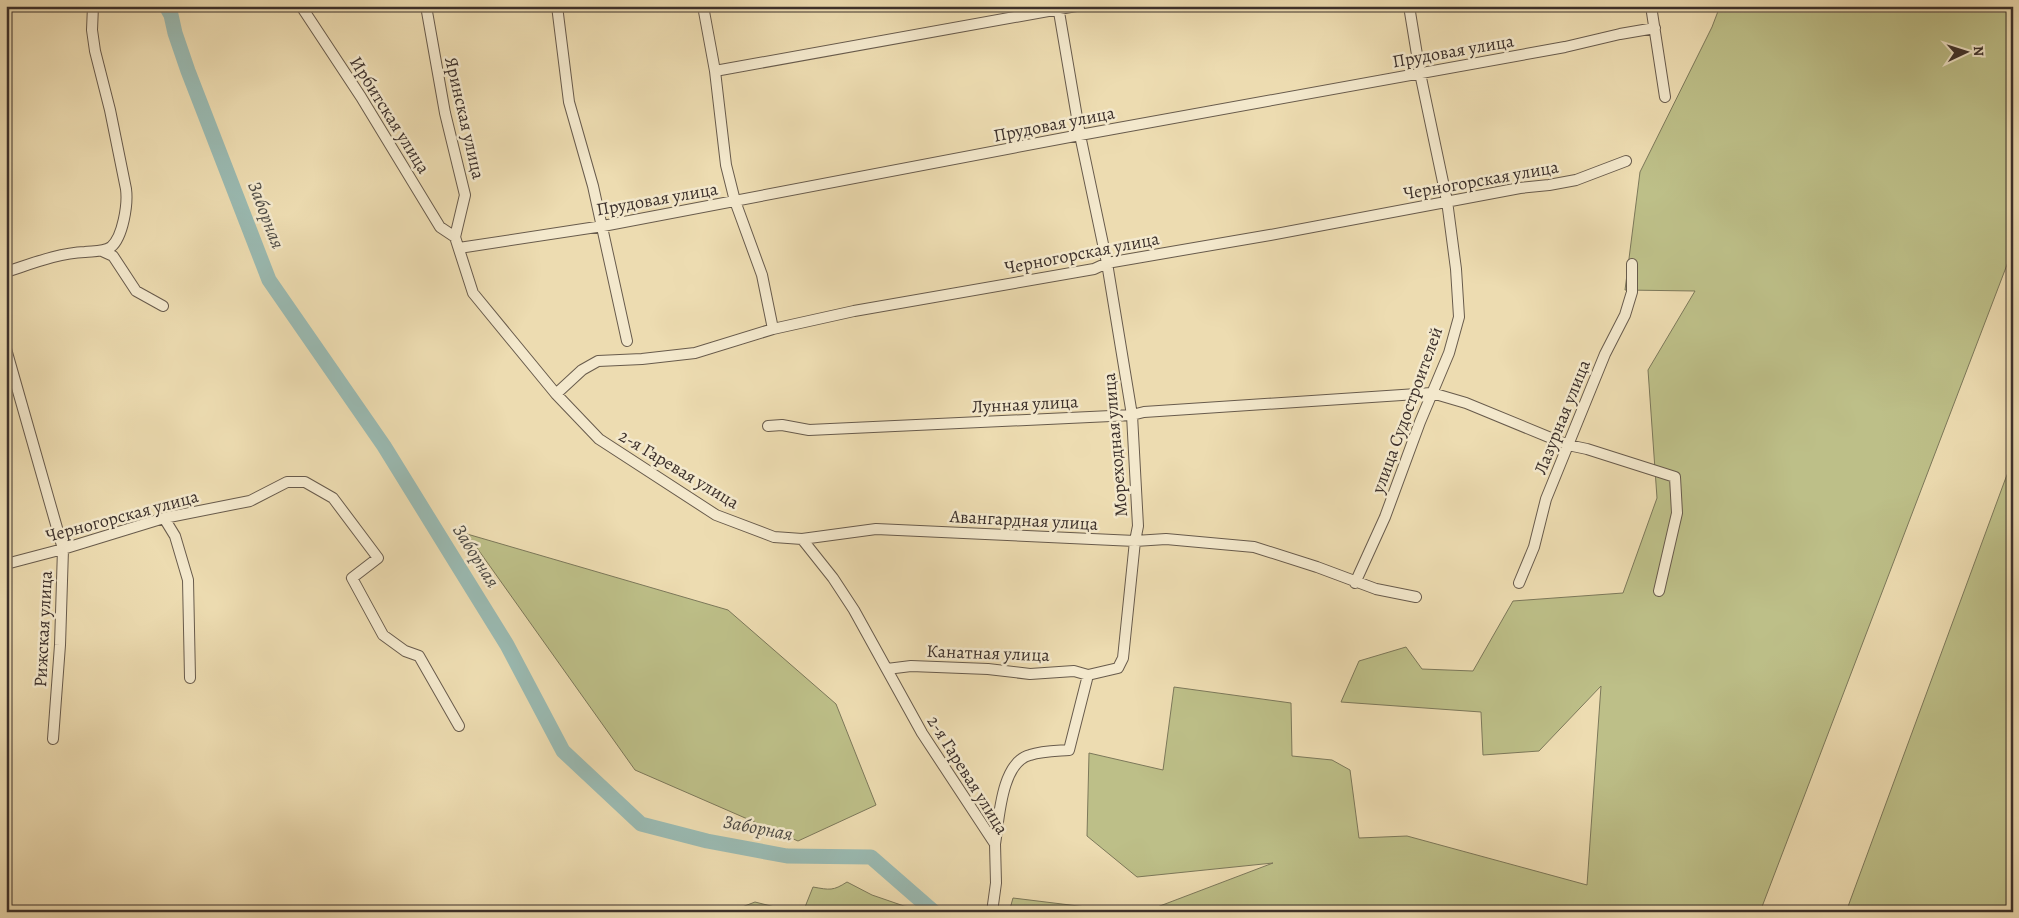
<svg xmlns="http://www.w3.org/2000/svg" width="2019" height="918" font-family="Alegreya,serif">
<rect width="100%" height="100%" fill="#eddcb1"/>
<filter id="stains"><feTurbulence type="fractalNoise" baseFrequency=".004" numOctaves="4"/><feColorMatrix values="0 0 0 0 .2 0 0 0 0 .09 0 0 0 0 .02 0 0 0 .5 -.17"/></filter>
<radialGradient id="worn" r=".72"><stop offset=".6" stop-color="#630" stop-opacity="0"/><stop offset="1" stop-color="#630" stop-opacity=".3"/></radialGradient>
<path fill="#bdbf88" stroke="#7c785a" d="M1720 6H2013V249L1760 912H1144L1273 863 1137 877 1087 836 1089 753 1163 770 1174 687 1291 703 1292 756 1332 760 1350 770 1359 838 1407 836 1587 885 1601 686 1539 751 1483 755 1481 712 1341 702 1359 661 1406 647 1422 669 1473 671 1513 601 1623 593 1657 498 1648 370 1695 291 1625 290 1640 172 1712 27Z
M2013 460V912H1846L2005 480Z
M467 534 728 610 836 704 876 805 798 841 635 770Z
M847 882 872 895 904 906 942 912H803L813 887C830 890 833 891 847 882Z
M1013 898 1127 912H1009Z
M755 902 795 912H729Z"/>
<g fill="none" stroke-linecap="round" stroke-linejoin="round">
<path stroke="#9abab2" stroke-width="15" d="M166 6 171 15 175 33 188 71 269 280 384 446 455 561 507 645 563 751 641 824 707 841 787 856 871 857 934 912"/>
<defs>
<path id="street" d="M301 6 361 97 440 227 455 237
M426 6 445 113 465 195 455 237
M557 6 569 102 593 186 627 341
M703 6 715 71 726 165 735 201 762 275 773 329
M1058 6 1080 135 1107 263 1132 415 1138 526 1135 541 1123 658 1118 668 1088 675
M1651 6 1665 97
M715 71 1076 6
M455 237 473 293 556 394 599 439 716 515 774 537 802 539 876 529 1135 541 1166 539 1254 547 1317 567 1376 589 1416 597
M459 248 603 226 1080 135 1565 47 1620 34 1655 28
M102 251 113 256 136 291 163 306
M6 272C31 264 58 253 85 252 93 251 104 252 111 247 123 237 128 204 126 189L110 110 95 51 92 30 93 6
M6 349 63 549 60 645 53 739
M556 394 582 370 598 361 642 359 695 353 773 329 854 311 1094 269 1107 263 1270 235 1520 188 1549 185 1576 180 1626 161
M768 426 782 425 809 430 1132 415 1144 412 1432 393 1466 403 1568 445 1587 449 1675 477 1677 513 1659 591
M164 518 175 536 188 580 190 678
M802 539 833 578 854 610 922 733 995 844 996 883 992 912
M6 564 63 549 164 518 250 501 287 482H305L333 498 378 558 352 578 383 635 405 651 419 656 459 726
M1355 583 1385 517 1420 422 1449 353 1459 317 1456 269 1447 201 1420 73 1409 6
M1519 583 1534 547 1546 499 1605 354 1625 315 1632 292V264
M887 669 911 666 988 669 1030 674 1074 671 1088 675
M995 844C999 820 1001 762 1030 755 1042 751 1056 751 1069 750L1088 675"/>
</defs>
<use href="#street" stroke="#685b4c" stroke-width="12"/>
<use href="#street" stroke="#f3e8cc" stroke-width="10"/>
</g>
<g text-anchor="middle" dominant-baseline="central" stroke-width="5" stroke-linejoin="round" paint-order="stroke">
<g font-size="18" fill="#3c302b" stroke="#f3e8cc">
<text transform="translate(1453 51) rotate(-10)">Прудовая улица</text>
<text transform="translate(390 115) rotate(58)">Ирбитская улица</text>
<text transform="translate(465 118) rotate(77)">Яринская улица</text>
<text transform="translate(1054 124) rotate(-11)">Прудовая улица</text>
<text transform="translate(1481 180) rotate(-10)">Черногорская улица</text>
<text transform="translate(657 199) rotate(-10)">Прудовая улица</text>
<text transform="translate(1082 253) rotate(-11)">Черногорская улица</text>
<text transform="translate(1025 404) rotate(-3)">Лунная улица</text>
<text transform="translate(1407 410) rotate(-70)">улица Судостроителей</text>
<text transform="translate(1562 417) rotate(-68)">Лазурная улица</text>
<text transform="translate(1115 445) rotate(-95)">Мореходная улица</text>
<text transform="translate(679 469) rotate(31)">2-я Гаревая улица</text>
<text transform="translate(122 516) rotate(-15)">Черногорская улица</text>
<text transform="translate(1024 520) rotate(3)">Авангардная улица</text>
<text transform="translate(43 629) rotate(-87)">Рижская улица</text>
<text transform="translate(988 653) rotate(2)">Канатная улица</text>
<text transform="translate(968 775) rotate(58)">2-я Гаревая улица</text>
</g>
<g font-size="19" font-style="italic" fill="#4f4c46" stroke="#f3e8cc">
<text transform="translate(266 215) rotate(69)">Заборная</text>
<text transform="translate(476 556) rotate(58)">Заборная</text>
<text transform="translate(758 828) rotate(11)">Заборная</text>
</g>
</g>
<rect width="2019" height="918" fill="none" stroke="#eddcb1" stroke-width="25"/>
<rect x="8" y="8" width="2004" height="903" fill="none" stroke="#3c302b" stroke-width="2.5"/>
<rect x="12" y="12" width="1994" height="893" fill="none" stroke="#3c302b"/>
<g transform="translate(1966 52) rotate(86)" stroke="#f3e8cc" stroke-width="4" paint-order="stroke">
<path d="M0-4L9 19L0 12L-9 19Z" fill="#3c302b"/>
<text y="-8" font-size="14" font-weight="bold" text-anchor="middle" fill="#3c302b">N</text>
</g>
<rect width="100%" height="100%" filter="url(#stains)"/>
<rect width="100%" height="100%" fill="url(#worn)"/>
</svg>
